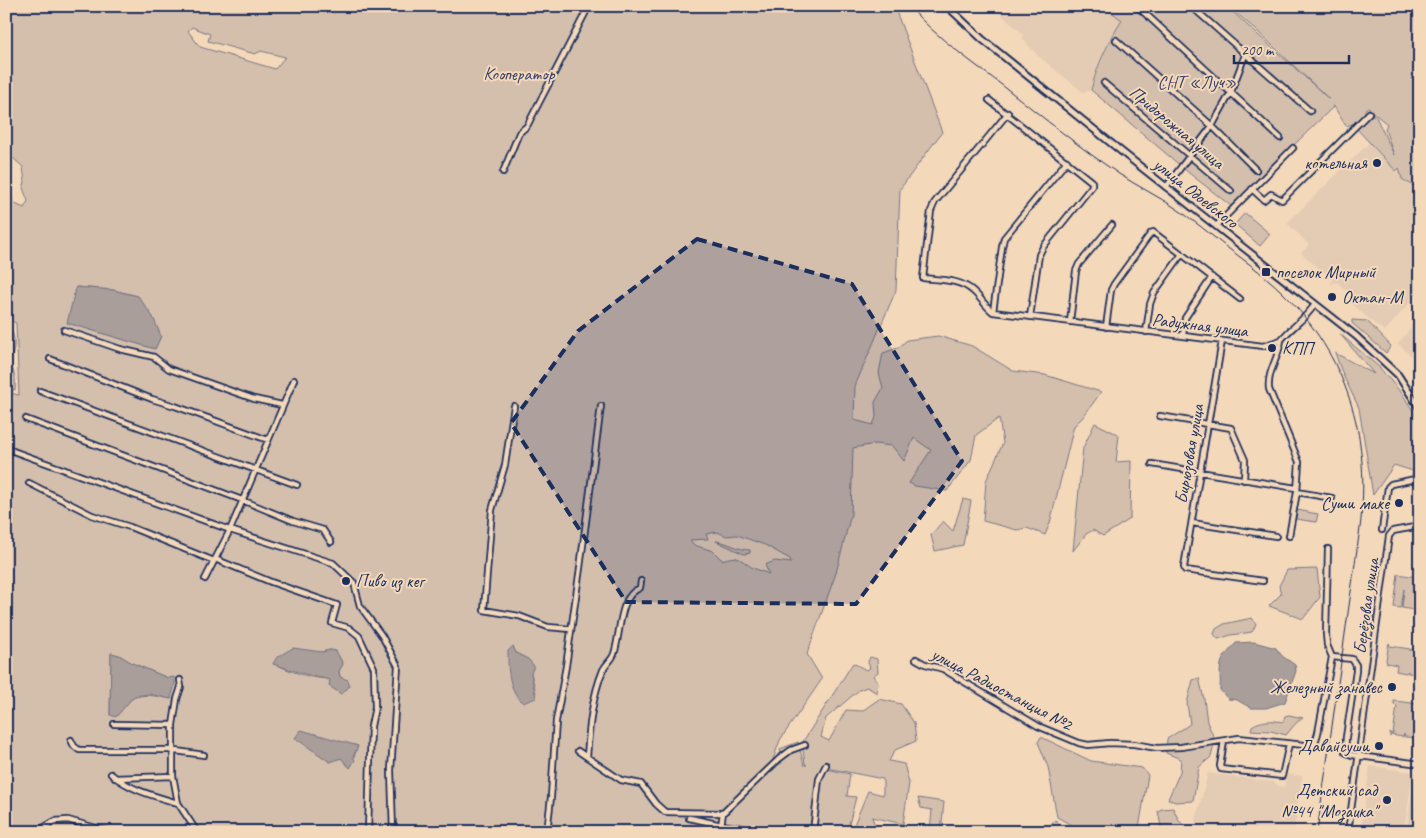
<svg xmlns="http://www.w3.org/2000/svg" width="1426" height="838" font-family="Caveat,sans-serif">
<rect width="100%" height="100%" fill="#f4d8ba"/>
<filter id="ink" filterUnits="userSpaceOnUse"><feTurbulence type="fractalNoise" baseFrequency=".02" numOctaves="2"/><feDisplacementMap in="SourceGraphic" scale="10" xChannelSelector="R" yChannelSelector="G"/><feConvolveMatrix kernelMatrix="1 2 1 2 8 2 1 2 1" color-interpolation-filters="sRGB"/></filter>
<g filter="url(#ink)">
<path fill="#e4cbb3" d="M982 6H1103L1122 20 1104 49 1095 72 1091 90 1084 93 1037 55 1022 38 1024 35 994 8 991 11 988 9 984 10Z
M1369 143 1414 190 1420 191V291L1385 331 1377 326 1350 302 1353 298 1337 282 1330 285 1333 280 1301 253 1309 245 1287 223Z
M1420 316V364L1398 344Z
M1370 766 1413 772 1404 832H1384L1361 829Z
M1415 771 1420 772V832H1406Z
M1208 773 1274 782 1278 786 1284 787 1287 774 1302 776 1294 832H1193Z"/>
<path fill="#d4bfad" stroke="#787786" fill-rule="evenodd" d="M6 6H894L942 132 900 189 896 290 855 386 854 420 873 425 876 417 875 402 883 388 879 373 883 353 898 348 907 340 938 336 972 346 1013 371 1045 375 1101 392 1083 417 1074 426 1050 523 1045 535 1027 528 1017 530 983 521 986 481 1003 443 999 418 976 435 971 460 947 491 915 486 909 483 931 450 914 438 904 461 892 446 875 444 853 448 851 514 836 573 807 654 822 679 780 740 770 768 782 763 780 749 798 742 804 765H807L805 764 802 743 853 663 866 670 870 668 868 662 870 657 877 659 878 672 873 676 878 682 877 693 867 687 859 690 826 718 821 737 829 741 846 710 862 711 879 699 901 704 914 723 916 741 895 750 889 761 904 764 909 783 903 824 872 817 877 832H851L868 791 883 795V779L827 768 826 769 850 774 847 796 856 797 848 828 850 832H6V392L19 395 16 323 6 319V170C13 183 11 189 13 203L24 208 28 201 23 188 25 182 23 167 13 158 6 161ZM192 27 210 34 208 41 255 54 261 51 285 57 275 69 200 47 188 31ZM76 287 113 290 138 296 161 336 155 349 68 323ZM717 532 727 536 737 535 765 545 790 559 791 563 775 561 765 565 769 574C764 572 758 570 753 568 740 560 739 554 722 560L713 551 694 545 690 540 708 539 706 534ZM513 646 516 653 531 673 536 693 523 703C507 688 512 666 513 646ZM330 650 336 651 343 664 339 671 340 677C320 683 291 672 273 663ZM111 653 119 655 132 663 168 678 171 699C138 692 136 694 110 715ZM296 737 350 744 358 746 350 768 341 758 330 762ZM54 818H69L82 821 75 826 67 823H56Z
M1103 6H1226L1329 99 1255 29 1228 6H1420V190L1402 179 1399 168 1396 171 1356 128 1369 116 1373 115 1376 117 1394 155 1385 129 1387 124 1371 111 1369 107 1365 109V116L1356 123 1346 126 1333 105V107L1231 206 1189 173 1091 90C1098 62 1107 45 1122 20Z
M1245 213 1270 234 1260 246 1235 224Z
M1352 320 1367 321 1391 346 1386 353 1352 323Z
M6 329 11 330C17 341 14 353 9 363 15 372 16 379 15 390H6Z
M1340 334 1379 367 1403 395 1420 422V482L1411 483 1413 471 1394 465 1373 495 1359 408 1343 375 1335 353 1374 374Z
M1095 423 1119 435 1116 462 1131 461 1130 519 1103 536 1093 530 1086 534 1073 551 1083 448Z
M963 499 971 501 963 545 935 551 931 535 943 521 953 531Z
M1297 510 1318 514 1316 522 1296 519Z
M716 541C728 542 738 550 750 550V553L744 554Z
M1317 569 1320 597 1303 619 1269 606 1281 594 1279 586 1287 570Z
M1420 570V597L1416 596 1414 610 1402 608 1404 589 1401 608 1394 607 1398 574 1416 577 1417 571Z
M1252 618 1256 624 1252 632 1231 635 1218 639 1214 634 1216 629 1224 624Z
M1389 643 1390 646 1410 649V651L1412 649 1420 650V674L1408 673V671L1406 673 1396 671 1397 665 1387 663 1386 660Z
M1199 678 1204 699 1207 722 1215 740 1211 757 1199 767 1193 801 1175 802 1168 799 1180 772 1181 759 1166 753 1167 739 1190 724 1187 703 1193 680Z
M1394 701 1420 704V739L1418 736 1417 738 1405 737 1404 734 1403 737 1391 735 1390 737V733L1393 734 1397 706 1394 705Z
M1289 715 1303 718 1296 723 1286 735 1271 731 1251 730 1252 726C1261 720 1272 720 1283 722L1285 716Z
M1041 737 1091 761 1142 768 1148 775 1139 828H1148L1152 832H1084L1057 817 1048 767 1038 742Z
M918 798 944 802 941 832H930L932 810 921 808Z
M1173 808 1179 821 1187 828 1186 832H1162L1158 811 1162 809Z
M1055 820 1059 823 1060 832H1047L1048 827Z"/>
<path fill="#aa9e9a" stroke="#717282" d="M76 287 113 290 138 296 153 317 161 336 155 349 67 323Z
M1254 642 1276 648 1282 656 1295 665 1296 671 1285 702 1266 708H1251L1237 700 1228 699 1220 690C1221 681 1219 672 1221 664 1223 656 1231 649 1236 643Z
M513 646 516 653 528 659 534 666 531 673 536 698 523 703C508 689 508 670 508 651Z
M293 648 322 652 330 650 336 651 343 664 339 671 340 677 348 680 350 686 341 694 329 686 330 680 308 675 273 664 277 657Z
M111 653 119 655 132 663 168 678 174 677 175 683 171 699 149 694 134 696 116 717 110 715Z
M301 730 358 746 353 757 355 760 350 768 341 758 330 762 295 738Z"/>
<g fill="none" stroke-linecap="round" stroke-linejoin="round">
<defs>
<path id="minor" d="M1137 6 1280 138
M1191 6 1310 111
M1116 40 1212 126 1256 170
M1104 83 1231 191
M989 100 1092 182V186L1043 247 1039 255 1030 317
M1008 113 935 202 931 211 923 278C940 280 960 279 973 291 981 298 985 306 993 312L1263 346 1281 340C1279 358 1267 371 1269 389L1299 462 1297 492 1289 536
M503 172 519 133 527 126 589 6
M1166 187 1212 126 1231 92 1245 55
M1252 189 1264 200 1271 194 1282 200 1369 113
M1216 226 1293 148
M993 312 1002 247 1004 238 1067 161
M1070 322 1076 271 1079 264 1112 225
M1106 327 1111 290 1114 284 1151 233 1153 232 1240 299
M64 330 120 349 154 357 169 369 254 399 282 405
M1146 332 1150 304 1154 293 1182 254
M1183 336 1185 318 1212 277
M1281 340C1291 327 1306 319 1315 304
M1222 341 1184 567 1185 570 1263 581
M50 359 152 399 175 406 268 440
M294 380 230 530 333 563 354 583 360 606 382 636 398 666 391 770 393 832
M40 391 297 485
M514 406 505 465 492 510 484 610 519 616 548 627 571 629
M1160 416 1231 428 1245 460 1244 480
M26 419 242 500 293 521 323 530 331 542
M6 447 13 451 230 530 205 579
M1152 464 1296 488
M29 483 92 515 130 527 214 561
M1297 492 1332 498
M1192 523 1276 536
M1382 530 1388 487 1391 484 1420 478
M1328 549 1326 634 1327 645 1332 657
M215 559 271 582 337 605 332 623 349 628 359 636 374 668 375 707 371 726 368 832
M916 659 925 664 943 669 1038 726 1079 743 1088 745 1110 743 1134 744 1157 748 1181 747 1239 738 1314 746 1318 733 1332 657 1352 659 1356 665V671L1346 737 1345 752 1352 755 1420 764
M180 680 181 687 177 699 173 725V776L178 803 197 832
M114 724 173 725
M71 740 74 746 79 750H169L204 755
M1224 741 1220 766 1221 769 1282 776 1289 744
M578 751 621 780 641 784 656 804 665 812 723 813 779 759 791 750 805 745
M587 757C589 728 592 697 603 670 606 664 612 660 614 654 621 635 618 596 640 588L641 581
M111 774C130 790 154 796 178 803
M115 778 173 776
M689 818 722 825 772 832
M36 832 55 821 68 820 110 832
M547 832 551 797 556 721 566 666 580 568 601 406
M720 832 723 813
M813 832 819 779 826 765
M1348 832 1389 536 1393 531 1420 526"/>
<path id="tertiary" d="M947 6 982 39 1127 156 1356 336 1398 375 1420 409"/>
</defs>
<use href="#minor" stroke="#1b2f5e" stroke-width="8"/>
<use href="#tertiary" stroke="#1b2f5e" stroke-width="9"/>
<use href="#minor" stroke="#f4d8ba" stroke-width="4.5"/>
<use href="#tertiary" stroke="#f4d8ba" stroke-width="5"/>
<path stroke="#1b2f5e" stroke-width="1" d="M909 6C937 39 974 63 1007 89 1044 118 1080 148 1119 174 1137 186 1158 196 1177 209 1193 220 1209 233 1225 246 1247 262 1270 279 1289 299 1350 364 1371 441 1360 528L1317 832"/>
</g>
</g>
<path fill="#1b2f5e" fill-opacity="0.2" stroke="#1b2f5e" stroke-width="4" stroke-dasharray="10 6" stroke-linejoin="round" d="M697 239 852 284 962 461 856 604 626 602 511 423 578 331Z"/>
<g fill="#1b2f5e" stroke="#f4d8ba" stroke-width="2">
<circle cx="1377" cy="163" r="5"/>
<rect x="1261" y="267" width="10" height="10" rx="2.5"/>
<circle cx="1332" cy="297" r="5"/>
<circle cx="1272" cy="348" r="5"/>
<circle cx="1399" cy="503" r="5"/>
<circle cx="346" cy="581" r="5"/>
<circle cx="1392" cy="687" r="5"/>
<circle cx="1379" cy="746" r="5"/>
<circle cx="1387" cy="800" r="5"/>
</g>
<g text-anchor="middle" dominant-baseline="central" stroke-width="4" stroke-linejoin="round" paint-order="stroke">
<g font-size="18" fill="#37456a" stroke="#f4d8ba">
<text x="519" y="74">Кооператор</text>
<text x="1197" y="82">СНТ «Луч»</text>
</g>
<g font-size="18" fill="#1b2f5e" stroke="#f4d8ba">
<text transform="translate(1177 127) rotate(40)">Придорожная улица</text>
<text transform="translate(1196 193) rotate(38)">улица Одоевского</text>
<text transform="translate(1200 325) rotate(7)">Радужная улица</text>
<text transform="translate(1189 454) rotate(-80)">Бирюзовая улица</text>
<text transform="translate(1366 606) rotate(-82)">Берёзовая улица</text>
<text transform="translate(1002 689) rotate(28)">улица Радиостанция №2</text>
</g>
<g font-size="18" fill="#1b2f5e" stroke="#f4d8ba" text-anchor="end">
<text x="1367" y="163">котельная</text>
<text x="1276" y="272" text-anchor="start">поселок Мирный</text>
<text x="1342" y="297" text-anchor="start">Октан-М</text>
<text x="1282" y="348" text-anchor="start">КПП</text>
<text x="1389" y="503">Суши маке</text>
<text x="356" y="581" text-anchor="start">Пиво из кег</text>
<text x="1382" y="687">Железный занавес</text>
<text x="1369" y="746">Давайсуши</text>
<text x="1377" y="790">Детский сад<tspan x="1377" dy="21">№44 "Мозаика"</tspan></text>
</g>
</g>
<rect width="1426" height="838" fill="none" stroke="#f4d8ba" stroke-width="25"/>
<rect x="12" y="12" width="1401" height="813" fill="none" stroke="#1b2f5e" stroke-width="2" filter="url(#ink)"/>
<path d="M1234 55v8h115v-8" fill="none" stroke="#1b2f5e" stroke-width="2.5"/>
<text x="1241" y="55" font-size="15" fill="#1b2f5e" stroke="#f4d8ba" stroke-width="4" paint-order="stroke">200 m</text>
</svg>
